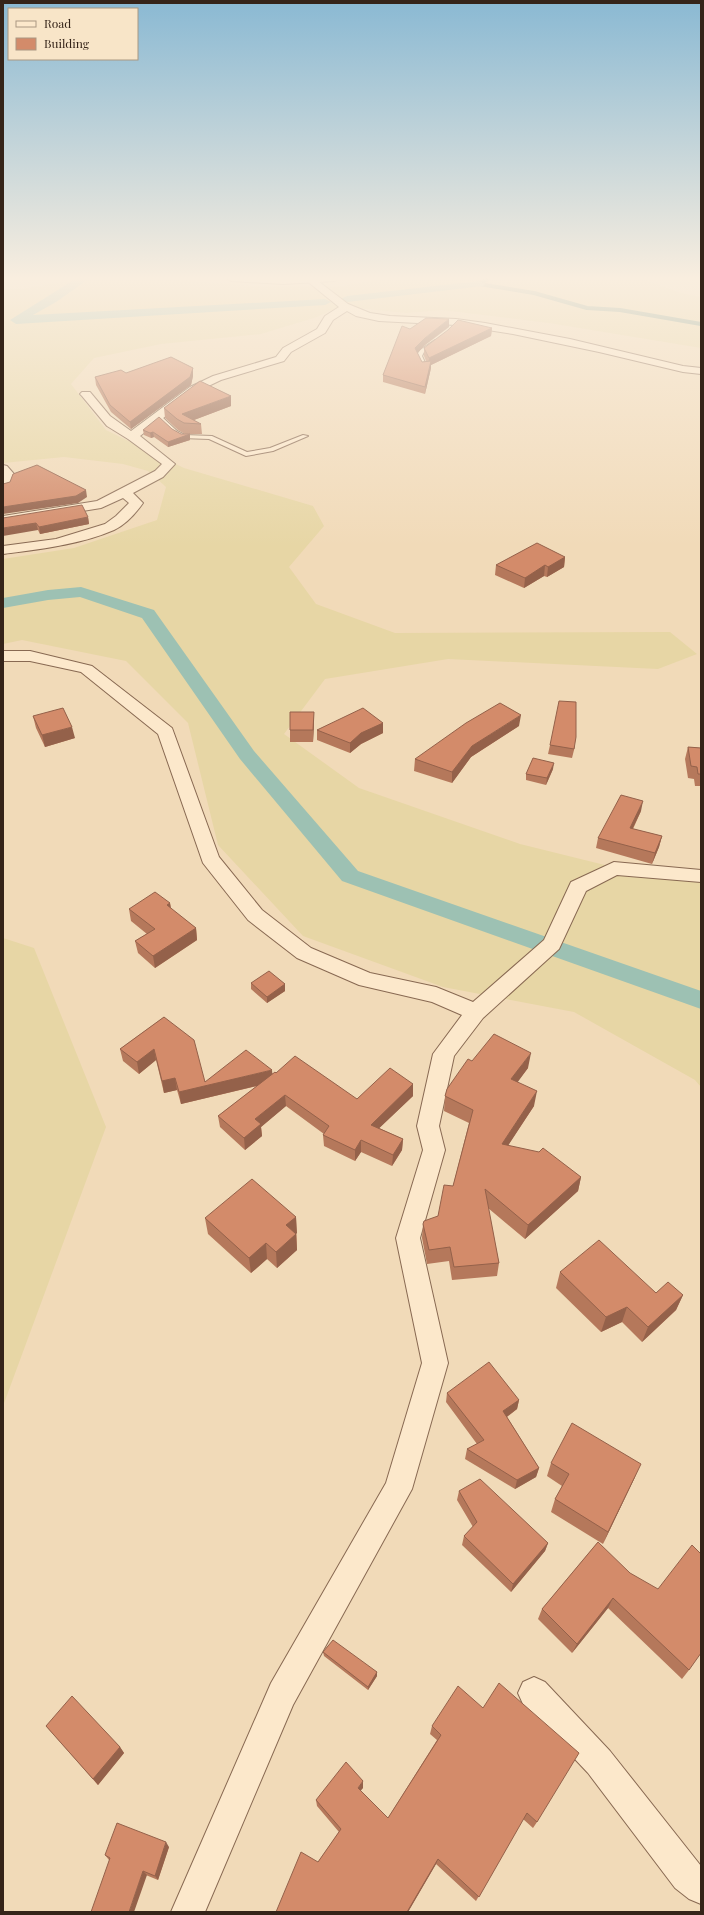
<svg xmlns="http://www.w3.org/2000/svg" width="704" height="1915" font-family="'Playfair Display',serif">
<rect width="100%" height="100%" fill="#f1dab8"/>
<path fill="#e7d6a5" d="M86 278H154L255 286 337 287 387 278H640L681 293 701 297V348L549 323 442 310 406 313 356 308 332 310 317 317 261 334 161 344 94 358 71 384 106 430 184 468 313 506 324 526 289 567 316 604 395 633 670 632 697 654 658 669 448 659 325 679 284 734 359 788 520 844 629 871 701 880V1087L695 1080 574 1012 443 987 303 936 218 845 188 723 126 661 22 640 3 644V559L74 548 157 520 166 487 148 471 123 464 64 457 3 463V289H21Z
M3 938 34 948 106 1127 3 1406Z"/>
<g fill="none" stroke-linecap="round" stroke-linejoin="round">
<path stroke="#658e80" stroke-width="4" d="M479 284 534 293 587 308 620 310 701 324
M479 284 489 278"/>
<path fill="#9dc1b3" fill-rule="evenodd" d="M77 278H90L56 302 33 315 325 299 331 302 325 305 16 324 10 320Z
M479 281 485 284 483 286 347 302 341 299 347 296Z
M81 587 154 610 254 751 358 871 701 991V1009L342 881 240 759 142 618 80 597 48 600 3 608V598L48 590Z"/>
<defs>
<path id="service" d="M435 340 438 342 437 343 424 352 422 356 427 367 422 368 416 356 420 350Z
M157 416H161L177 431 185 435 212 436 247 452 270 448 303 435 308 436 273 451 246 456 209 439 182 438 173 433 157 418Z"/>
<path id="minor" d="M306 278H314L348 304 370 313 390 316 456 319 485 323 570 339 683 366 701 368V374L683 372 599 352 513 334 456 325 379 321 356 316 347 311 333 320 325 333 291 352 284 361 221 380 198 391 140 436 175 464 163 477 133 493 143 503C136 513 125 525 114 530 79 545 40 549 3 554V546L56 539 105 524 116 516 129 503 123 498 101 508 3 524V516L97 501 155 471 162 464 128 439 107 426 82 396 80 394 82 392H90L110 416 131 431 190 387 213 376 276 357 283 348 317 329 325 316 339 307 307 281Z
M3 465 7 466 14 474 11 488 3 490Z
M3 651H30L92 666 172 728 219 857 262 910 311 948 370 973 436 987 473 1002 544 940 571 882 614 862 701 870V882L617 875 586 891 559 949 483 1018 454 1056 439 1126 445 1150 420 1238 448 1363 412 1489 293 1705 205 1912H171L271 1683 386 1483 422 1363 396 1238 423 1150 417 1126 433 1054 462 1015 432 1002 359 985 297 958 248 920 203 863 158 734 81 672 30 661H3Z
M534 1677 545 1682 610 1751 701 1866V1904L689 1899 675 1888 588 1773 523 1704 518 1693 523 1682Z"/>
<path id="tertiary" d="M226 278H340L335 281 283 284 231 281Z"/>
</defs>
<use href="#service" stroke="#886952" stroke-width="2"/>
<use href="#minor" stroke="#886952" stroke-width="2"/>
<use href="#tertiary" stroke="#886952" stroke-width="2"/>
<use href="#service" fill="#fce8cb" fill-rule="evenodd"/>
<use href="#minor" fill="#fce8cb" fill-rule="evenodd"/>
<use href="#tertiary" fill="#fce8cb" fill-rule="evenodd"/>
</g>
<path fill="#b5785b" d="M449 327 425 345 417 353 422 362 426 361 424 356V348L492 328 491 336 431 365V368L425 394 383 382V375Z
M126 373 193 376 191 385 131 429 111 412 96 385 95 377Z
M231 406 194 420 201 424 202 434H185L178 430 165 418 164 408Z
M172 429 181 434H190V440L168 447 154 437 151 438 144 435 143 430Z
M88 517 89 524 40 534 38 530 3 518Z
M565 557 564 567 547 577 544 576 524 588 495 575 496 565Z
M33 716 75 738 45 747 36 728Z
M314 723 313 742H290V730Z
M383 723V733L361 744 350 753 317 740V730Z
M519 726 471 757 452 783 414 771 415 759Z
M550 745 575 746 572 758 548 754Z
M688 747 701 748V786H695L694 779 688 778 685 759Z
M553 769 546 785 526 780V774Z
M641 811 633 829 662 836 659 847 652 864 596 848 598 838Z
M170 903 171 909 196 928 197 940 155 968 138 953 135 941 147 934 131 921 129 909Z
M251 983 285 984V991L267 1003 251 989Z
M164 1017 205 1082 276 1073 357 1099 413 1084V1096L379 1128 403 1139 402 1150 392 1166 361 1152 355 1161 324 1146 323 1135 324 1134 286 1106 261 1127 262 1136 245 1150 220 1127 218 1116 257 1086 181 1104 177 1090 164 1093 156 1060 139 1074 123 1061 120 1049Z
M472 1061 528 1068 517 1082 534 1106 508 1145 581 1177 578 1191 525 1239 488 1208 499 1263 497 1276 452 1280 449 1261 427 1264 422 1238 423 1224 438 1216 453 1186 469 1123 444 1111 445 1096Z
M296 1217 297 1250 277 1268 267 1259 251 1273 208 1234 205 1218Z
M560 1272 656 1293 683 1295 676 1310 642 1342 622 1322 601 1332 556 1288Z
M447 1393 519 1400 517 1409 507 1417 539 1468 536 1477 515 1489 465 1459 467 1449 477 1444 446 1402Z
M551 1463 635 1477 603 1544 551 1512 555 1499 562 1486 547 1476Z
M459 1491 548 1543 545 1551 511 1592 462 1545 464 1536 473 1527 457 1500Z
M598 1542 689 1670 682 1679 608 1608 572 1653 538 1619 542 1609Z
M323 1652 377 1672V1676L368 1690 324 1656Z
M46 1726 120 1747 124 1753 98 1785Z
M432 1726 537 1822 533 1828 523 1819 476 1901 436 1864 408 1912H276L318 1862 339 1832 317 1806 316 1800 363 1788 360 1790 388 1818 437 1740 430 1734Z
M169 1847 158 1880 109 1860 105 1855Z"/>
<path fill="#94614a" d="M449 319V327L425 345 415 356V348L425 338Z
M492 328 491 336 431 365V368L425 394 429 358Z
M193 368V376L191 385 131 429 130 422Z
M231 396V406L186 423 182 414Z
M153 432 154 437 151 438 150 433Z
M190 434V440L168 447V442Z
M86 490 87 497 78 503 3 514V507Z
M88 517 89 524 40 534 39 527Z
M36 523 38 530 3 536V528Z
M565 557 564 567 547 577 548 567Z
M545 565 544 576 524 588 525 578Z
M314 712V723L313 742V730Z
M521 715 519 726 471 757 452 783V772L472 746Z
M383 723V733L361 744 350 753V743L361 733Z
M72 727 75 738 45 747 42 735Z
M554 763 553 769 546 785 547 778Z
M643 801 641 811 628 838 630 828Z
M662 836 659 847 652 864 655 853Z
M170 903 172 915 167 905Z
M196 928 197 940 155 968 153 956Z
M285 984V991L267 1003V997Z
M154 1049 156 1060 139 1074 137 1062Z
M531 1053 528 1068 509 1094 511 1079Z
M272 1070 273 1082 181 1104 179 1092Z
M175 1078 177 1090 164 1093 162 1081Z
M413 1084V1096L371 1136V1125Z
M537 1091 534 1106 500 1158 502 1144Z
M285 1095 286 1106 261 1127 262 1136 245 1150 244 1138 255 1119Z
M403 1139 402 1150 392 1166 393 1155Z
M361 1140V1152L355 1161V1150Z
M581 1177 578 1191 525 1239 528 1225Z
M296 1217 297 1233 288 1241 286 1225Z
M296 1234 297 1250 277 1268 276 1252Z
M266 1243 267 1259 251 1273 249 1258Z
M683 1295 676 1310 642 1342 648 1327Z
M627 1307 622 1322 601 1332 606 1317Z
M519 1400 517 1409 501 1421 503 1411Z
M641 1464 635 1477 603 1544 608 1532Z
M539 1468 536 1477 515 1489 517 1480Z
M548 1543 545 1551 511 1592 513 1584Z
M613 1598 608 1608 572 1653 577 1644Z
M377 1672V1676L368 1690V1687Z
M120 1747 124 1753 98 1785 93 1779Z
M363 1781V1788L358 1794V1788Z
M166 1842 169 1847 158 1880 155 1876Z
M438 1859 436 1864 408 1912H407Z
M143 1871 147 1875 134 1912H129Z"/>
<path fill="#d38b6a" stroke="#94614a" d="M426 318 449 319 425 338 415 348 422 362 431 361 425 387 383 375 402 326 410 329Z
M458 320 492 328 429 358 424 348 448 330Z
M171 357 193 368 190 377 130 422 110 405 95 377 121 370 126 373Z
M200 381 231 396 182 414 201 424 184 423 177 419 164 408Z
M159 417 172 429 181 434H190L168 442 153 432 150 433 143 430Z
M37 465 86 490 76 496 3 507V484L10 482 13 474Z
M82 505 88 517 39 527 36 523 3 528V518Z
M537 543 565 557 548 567 545 565 525 578 496 565Z
M559 701 576 702V737L574 749 550 745Z
M500 703 521 715 472 746 452 772 415 759 466 723Z
M63 708 72 727 42 735 33 716Z
M363 708 383 723 361 733 350 743 317 730Z
M290 712H314L313 730H290Z
M688 747 701 748V774H698L697 767 691 766Z
M533 758 554 763 547 778 526 774Z
M621 795 643 801 630 828 662 836 655 853 598 838Z
M155 892 170 903 167 905 196 928 153 956 135 941 155 929 129 909Z
M269 971 285 984 267 997 251 983Z
M164 1017 194 1040 205 1082 246 1050 272 1070 179 1092 175 1078 162 1081 154 1049 137 1062 120 1049Z
M494 1034 531 1053 511 1079 537 1091 502 1144 539 1152 543 1148 581 1177 528 1225 485 1189 499 1263 454 1267 450 1247 429 1250 423 1224 424 1221 438 1216 444 1185 453 1186 473 1110 445 1096 447 1089 468 1059 472 1061Z
M295 1056 357 1099 390 1068 413 1084 371 1125 403 1139 393 1155 361 1140 355 1150 323 1135 329 1126 285 1095 255 1119 261 1124 244 1138 218 1116 275 1072 276 1073Z
M252 1179 296 1217 286 1225 296 1234 276 1252 266 1243 249 1258 205 1218Z
M599 1240 656 1293 668 1282 683 1295 648 1327 627 1307 606 1317 560 1272Z
M489 1362 519 1400 503 1411 539 1468 517 1480 467 1449 484 1440 447 1393Z
M572 1423 641 1464 608 1532 555 1499 569 1474 551 1463Z
M480 1479 548 1543 513 1584 464 1536 477 1522 459 1491Z
M598 1542 630 1573 658 1589 692 1545 701 1554V1653L689 1670 613 1598 577 1644 542 1609Z
M333 1640 377 1672 368 1687 323 1652Z
M499 1683 579 1753 537 1822 527 1813 479 1897 438 1859 407 1912H276L301 1852 318 1862 341 1829 316 1800 346 1762 363 1781 358 1788 388 1818 441 1735 432 1726 458 1686 483 1708Z
M72 1696 120 1747 93 1779 46 1726Z
M117 1823 166 1842 155 1876 143 1871 129 1912H91L110 1858 105 1855Z"/>
<linearGradient id="sky" x2="0" y2="1"><stop stop-color="#8ab9d3"/><stop offset="0.51" stop-color="#f9eedf"/><stop offset="1" stop-color="#f9eedf" stop-opacity="0"/></linearGradient>
<rect width="704" height="546" fill="url(#sky)"/>
<rect width="704" height="1915" fill="none" stroke="#352419" stroke-width="8"/>
<rect x="8" y="8" width="130" height="52" fill="#f8e5c8" stroke="#aa9882"/>
<rect x="16" y="21" width="20" height="6" fill="#fce8cb" stroke="#aa9882"/>
<text x="44" y="28" font-size="12" fill="#352419">Road</text>
<rect x="16" y="38" width="20" height="12" fill="#d38b6a" stroke="#aa9882"/>
<text x="44" y="48" font-size="12" fill="#352419">Building</text>
</svg>
